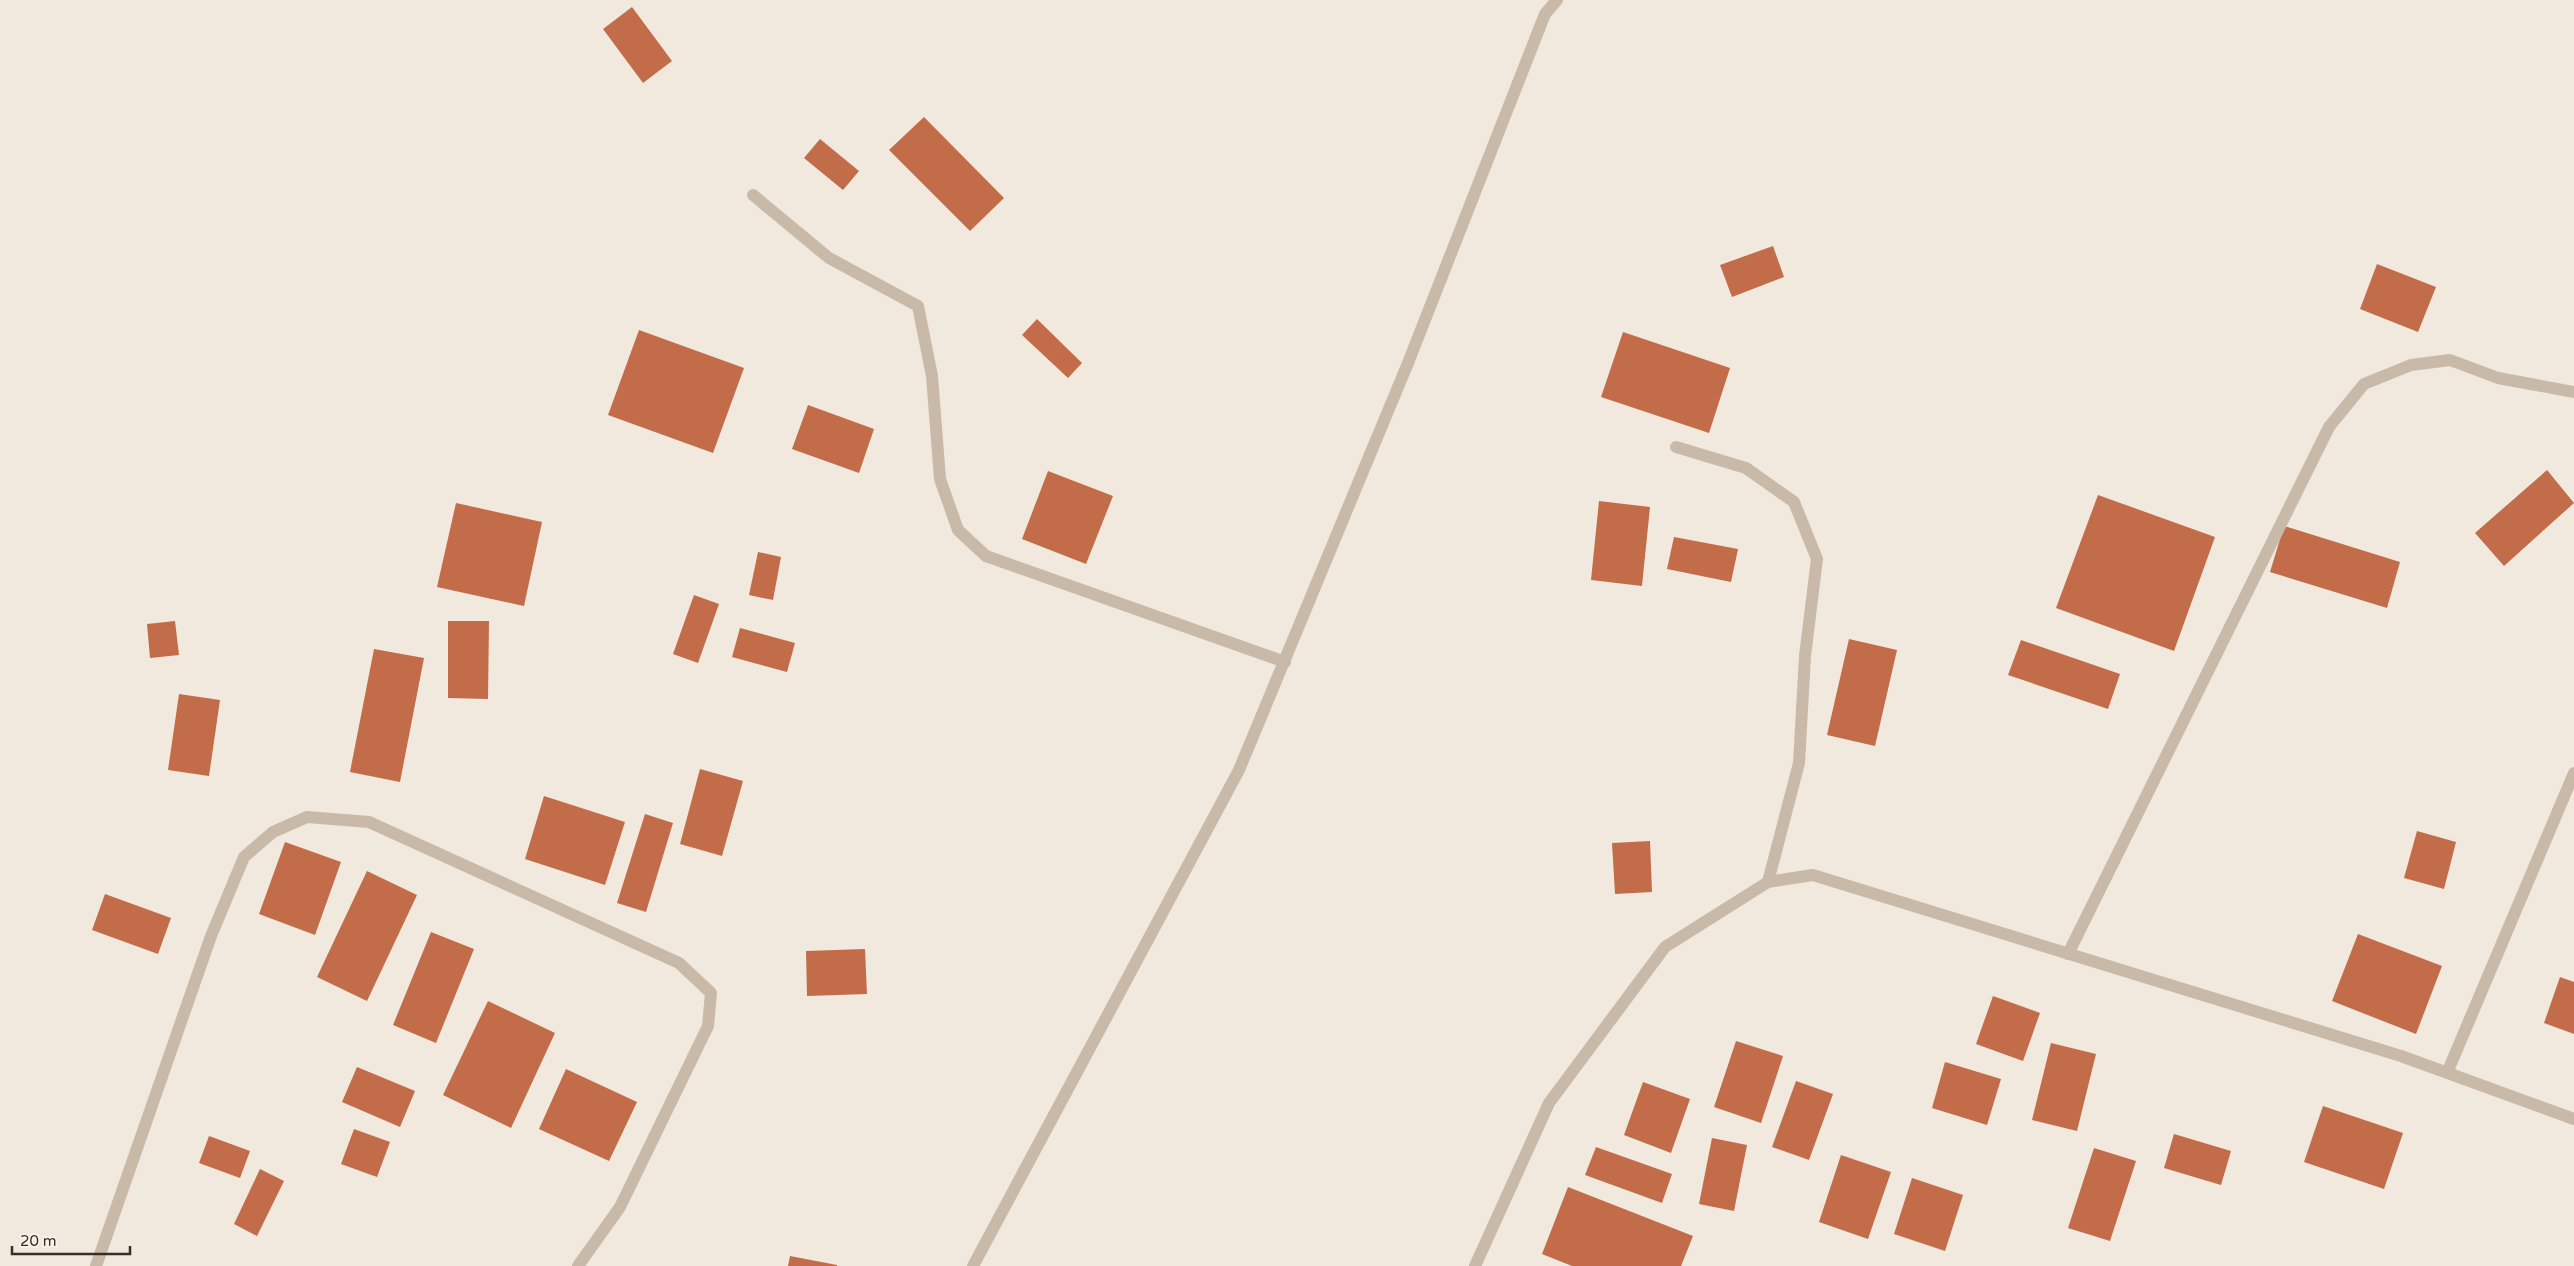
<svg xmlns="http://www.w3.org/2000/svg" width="2574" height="1266" font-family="'Varela Round',sans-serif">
<rect width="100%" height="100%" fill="#f1e9dd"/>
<path fill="#c26c4a" d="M632 7 672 61 643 83 603 29Z
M924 117 1004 198 970 231 889 150Z
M820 139 859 171 843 190 804 158Z
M1773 246 1784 277 1732 297 1720 265Z
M2377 264 2436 287 2418 332 2360 309Z
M1037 319 1082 363 1068 378 1022 335Z
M639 330 744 368 713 453 608 415Z
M1623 332 1730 368 1709 433 1601 397Z
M808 405 874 429 859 473 792 449Z
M2547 470 2574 503 2504 566 2475 533Z
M1048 471 1113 496 1086 564 1022 539Z
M2098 495 2215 537 2174 651 2056 608Z
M1599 501 1650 507 1642 586 1591 580Z
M456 503 542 522 524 606 437 587Z
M2284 526 2400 562 2387 608 2270 572Z
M1674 537 1738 549 1731 582 1667 569Z
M758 552 781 557 773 600 749 595Z
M694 595 719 604 698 663 673 654Z
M175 621 179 655 150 658 147 624Z
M448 621H489L488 699 448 698Z
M740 628 795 643 787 672 732 657Z
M1849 639 1897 650 1875 746 1827 735Z
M2021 640 2120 674 2108 709 2008 675Z
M374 649 424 658 400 782 350 772Z
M179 694 220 700 209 776 168 770Z
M700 769 743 781 722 856 680 844Z
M544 796 625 822 605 885 525 859Z
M645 814 673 823 646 912 617 903Z
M2417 831 2456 842 2444 889 2404 878Z
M1650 841 1652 892 1615 894 1612 843Z
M285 842 341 862 315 935 259 914Z
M367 871 417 895 367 1001 317 977Z
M105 894 171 918 158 954 92 930Z
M431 932 474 949 436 1043 393 1025Z
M2358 934 2442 966 2416 1034 2332 1001Z
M865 949 867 994 807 996 806 951Z
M2560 977 2574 982V1034L2544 1023Z
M1993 996 2040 1013 2023 1061 1976 1044Z
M488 1001 555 1033 511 1128 443 1095Z
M1736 1041 1783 1056 1761 1123 1714 1107Z
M2051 1043 2096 1054 2077 1131 2032 1120Z
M1945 1062 2001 1079 1987 1125 1932 1108Z
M357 1067 415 1091 400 1127 342 1102Z
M566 1069 637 1102 609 1161 539 1129Z
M1796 1081 1833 1094 1809 1160 1772 1147Z
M1643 1082 1690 1099 1671 1153 1624 1135Z
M2323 1106 2403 1133 2384 1189 2304 1162Z
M354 1129 390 1142 377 1177 341 1164Z
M2174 1134 2231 1151 2221 1185 2164 1168Z
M209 1136 250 1151 240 1178 199 1163Z
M1712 1138 1747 1145 1734 1211 1699 1204Z
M1596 1147 1672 1174 1662 1203 1585 1175Z
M2094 1148 2136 1161 2110 1241 2068 1228Z
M1841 1155 1891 1172 1868 1239 1819 1222Z
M260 1169 284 1181 257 1236 234 1224Z
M1912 1178 1963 1195 1945 1251 1894 1234Z
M1568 1187 1693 1236 1681 1266H1572L1542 1254Z
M790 1256 837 1265V1266H788Z"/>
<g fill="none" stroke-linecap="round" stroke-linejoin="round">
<path stroke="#c9b9a9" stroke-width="12" d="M753 195 829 258 918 306 932 376 940 479 958 530 986 556 1285 662
M1676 447 1746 468 1794 502 1817 559 1805 656 1799 763 1768 882
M2068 954 2329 427 2364 384 2411 365 2450 360 2498 378 2574 392
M2447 1073 2574 773
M96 1266 211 936 244 857 273 832 307 817 369 822 679 963 711 993 708 1026 620 1207 578 1266
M973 1266 1239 770 1408 363 1545 14 1557 0
M1475 1266 1549 1103 1665 947 1768 882 1813 875 2401 1056 2574 1119"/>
</g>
<path d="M12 1246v8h118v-8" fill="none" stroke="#372e29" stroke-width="2.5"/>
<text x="20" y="1246" font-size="15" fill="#372e29" stroke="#f9f2e9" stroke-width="4" paint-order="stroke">20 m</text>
</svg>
